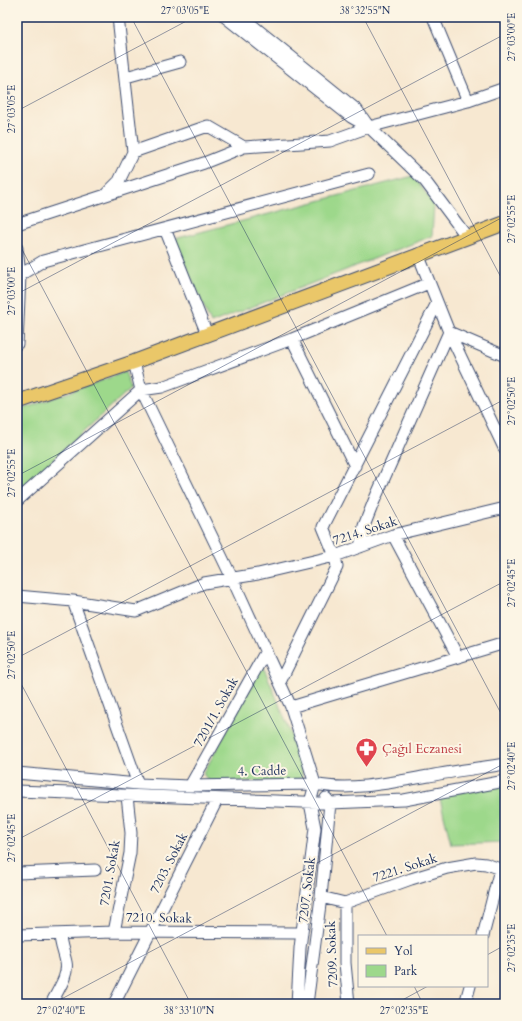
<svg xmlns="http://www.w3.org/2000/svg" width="522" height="1021" font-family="Cardo,serif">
<rect width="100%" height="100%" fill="#fcf5e5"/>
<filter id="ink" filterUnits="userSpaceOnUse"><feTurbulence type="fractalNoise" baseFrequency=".025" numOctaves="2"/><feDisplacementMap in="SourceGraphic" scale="8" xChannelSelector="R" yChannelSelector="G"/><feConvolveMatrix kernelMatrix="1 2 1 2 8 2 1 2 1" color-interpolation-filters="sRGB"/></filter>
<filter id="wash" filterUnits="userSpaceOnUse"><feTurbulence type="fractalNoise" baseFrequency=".012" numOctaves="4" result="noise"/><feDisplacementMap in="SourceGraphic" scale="16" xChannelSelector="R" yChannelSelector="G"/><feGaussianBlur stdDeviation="0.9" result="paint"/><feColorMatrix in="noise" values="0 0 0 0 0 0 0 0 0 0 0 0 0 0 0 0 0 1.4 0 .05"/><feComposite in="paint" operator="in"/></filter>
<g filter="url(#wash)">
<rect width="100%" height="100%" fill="#f7e8d1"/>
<path fill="#9dd88b" stroke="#5c8474" d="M413 176 434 204 432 236 211 323 174 239Z
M125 372 131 388 17 493V441L20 410Z
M263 665C271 687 305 759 302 777L295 782 209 781 203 774Z
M505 786V842L451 844 439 795Z"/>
</g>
<g filter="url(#ink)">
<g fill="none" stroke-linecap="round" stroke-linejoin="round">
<defs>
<path id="minor" d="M225 17 351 117 367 126
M242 17 357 110 369 127 425 181 467 237
M433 17 468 101
M126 77 180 62
M133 152 208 126 244 147
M107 193 119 181 133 152 118 17
M17 224 204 163 244 147 330 141 369 127 468 101 505 88
M165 229 207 334
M17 248 20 275 17 344
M418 254 449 332 505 450
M20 275 43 261 369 174
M292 339 355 466
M134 362 141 390 232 578 291 707 315 784 310 803 315 828 300 948 297 1004
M17 501 141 390 162 387 292 339 429 283
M393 535 458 657
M360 547 364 526 374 501 449 332 505 356
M17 596 73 601 138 784
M73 601 136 611 204 583 258 574 335 556 393 535 505 508
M280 682 337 567 335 556 323 527 437 303
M291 707 505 643
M17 773 138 784 190 786 315 784C349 792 395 782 429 776 454 771 480 768 505 764
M190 786 266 651
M17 791 330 803 404 800 505 781
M17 873 95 870
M321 897 345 903 411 879 447 868 476 863 486 864 500 869 483 936
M345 903V963L349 1004
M114 932 130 853 131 833 127 796
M17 935 114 932 301 933
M51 1004C57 991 69 976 66 962 64 952 60 944 60 934
M114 1004 217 800
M307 1004 321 897 330 803 326 798
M465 1004 470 986"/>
<path id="major" d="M17 402 134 362 505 223"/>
</defs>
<use href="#minor" stroke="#3c4b6f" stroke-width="13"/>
<use href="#major" stroke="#3c4b6f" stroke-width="16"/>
<use href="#minor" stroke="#fff" stroke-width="11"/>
<use href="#major" stroke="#eac769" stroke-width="14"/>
</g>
</g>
<path fill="none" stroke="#1b2f5e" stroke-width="1" stroke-opacity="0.45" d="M131 17 505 721M363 17 505 285M17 111 194 17M17 240 387 936M17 294 505 34M17 476 505 216M17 658 505 399M17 676 191 1004M17 840 505 581M487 955 505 945M414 986 423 1004M52 1004 505 763M395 1004 428 986"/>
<defs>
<symbol id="pharmacy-pin" viewBox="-11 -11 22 30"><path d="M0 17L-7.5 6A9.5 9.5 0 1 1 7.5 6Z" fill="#e0444e" stroke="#fcf5e5"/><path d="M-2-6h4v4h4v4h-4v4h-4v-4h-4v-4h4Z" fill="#fff"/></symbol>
</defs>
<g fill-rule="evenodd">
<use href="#pharmacy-pin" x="354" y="736" width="25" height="34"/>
</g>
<g text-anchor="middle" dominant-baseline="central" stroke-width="4" stroke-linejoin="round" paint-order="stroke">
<g font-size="13" fill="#1b2f5e" stroke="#fcf5e5">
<text transform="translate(365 531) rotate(-18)">7214. Sokak</text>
<text transform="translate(216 712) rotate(-61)">7201/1. Sokak</text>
<text transform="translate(262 771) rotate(-1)">4. Cadde</text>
<text transform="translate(169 863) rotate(-63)">7203. Sokak</text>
<text transform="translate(405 868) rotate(-18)">7221. Sokak</text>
<text transform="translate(110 873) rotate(-80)">7201. Sokak</text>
<text transform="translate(307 890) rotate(-83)">7207. Sokak</text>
<text transform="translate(159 918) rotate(1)">7210. Sokak</text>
<text transform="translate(332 954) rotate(-92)">7209. Sokak</text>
</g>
<g font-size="13" fill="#be3a42" stroke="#fcf5e5" text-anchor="start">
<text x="382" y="749">Çağıl Eczanesi</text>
</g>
</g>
<rect width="522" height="1021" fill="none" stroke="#fcf5e5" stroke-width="44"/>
<rect x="358" y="935" width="130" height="52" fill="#fcf5e5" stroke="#a2a6af"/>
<rect x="366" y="948" width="20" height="6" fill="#eac769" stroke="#a2a6af"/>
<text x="394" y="955" font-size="12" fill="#1b2f5e">Yol</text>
<rect x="366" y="965" width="20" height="12" fill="#9dd88b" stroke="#a2a6af"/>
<text x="394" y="975" font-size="12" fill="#1b2f5e">Park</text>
<rect x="22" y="22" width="478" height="977" fill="none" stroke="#1b2f5e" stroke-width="1.5"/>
<g font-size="10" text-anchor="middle" fill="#1b2f5e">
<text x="185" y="14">27°03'05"E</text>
<text x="365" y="14">38°32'55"N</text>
<text transform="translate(511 37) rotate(-90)" y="4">27°03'00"E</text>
<text transform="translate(11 109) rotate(-90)" y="4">27°03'05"E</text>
<text transform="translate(511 219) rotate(-90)" y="4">27°02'55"E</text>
<text transform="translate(11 291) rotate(-90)" y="4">27°03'00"E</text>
<text transform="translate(511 401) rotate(-90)" y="4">27°02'50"E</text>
<text transform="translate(11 473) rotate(-90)" y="4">27°02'55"E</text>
<text transform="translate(511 583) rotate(-90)" y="4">27°02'45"E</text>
<text transform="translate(11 655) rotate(-90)" y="4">27°02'50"E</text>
<text transform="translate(511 766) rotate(-90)" y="4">27°02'40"E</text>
<text transform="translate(11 838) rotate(-90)" y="4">27°02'45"E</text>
<text transform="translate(511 948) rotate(-90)" y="4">27°02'35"E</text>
<text x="61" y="1014">27°02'40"E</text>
<text x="189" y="1014">38°33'10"N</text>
<text x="404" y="1014">27°02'35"E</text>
</g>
</svg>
